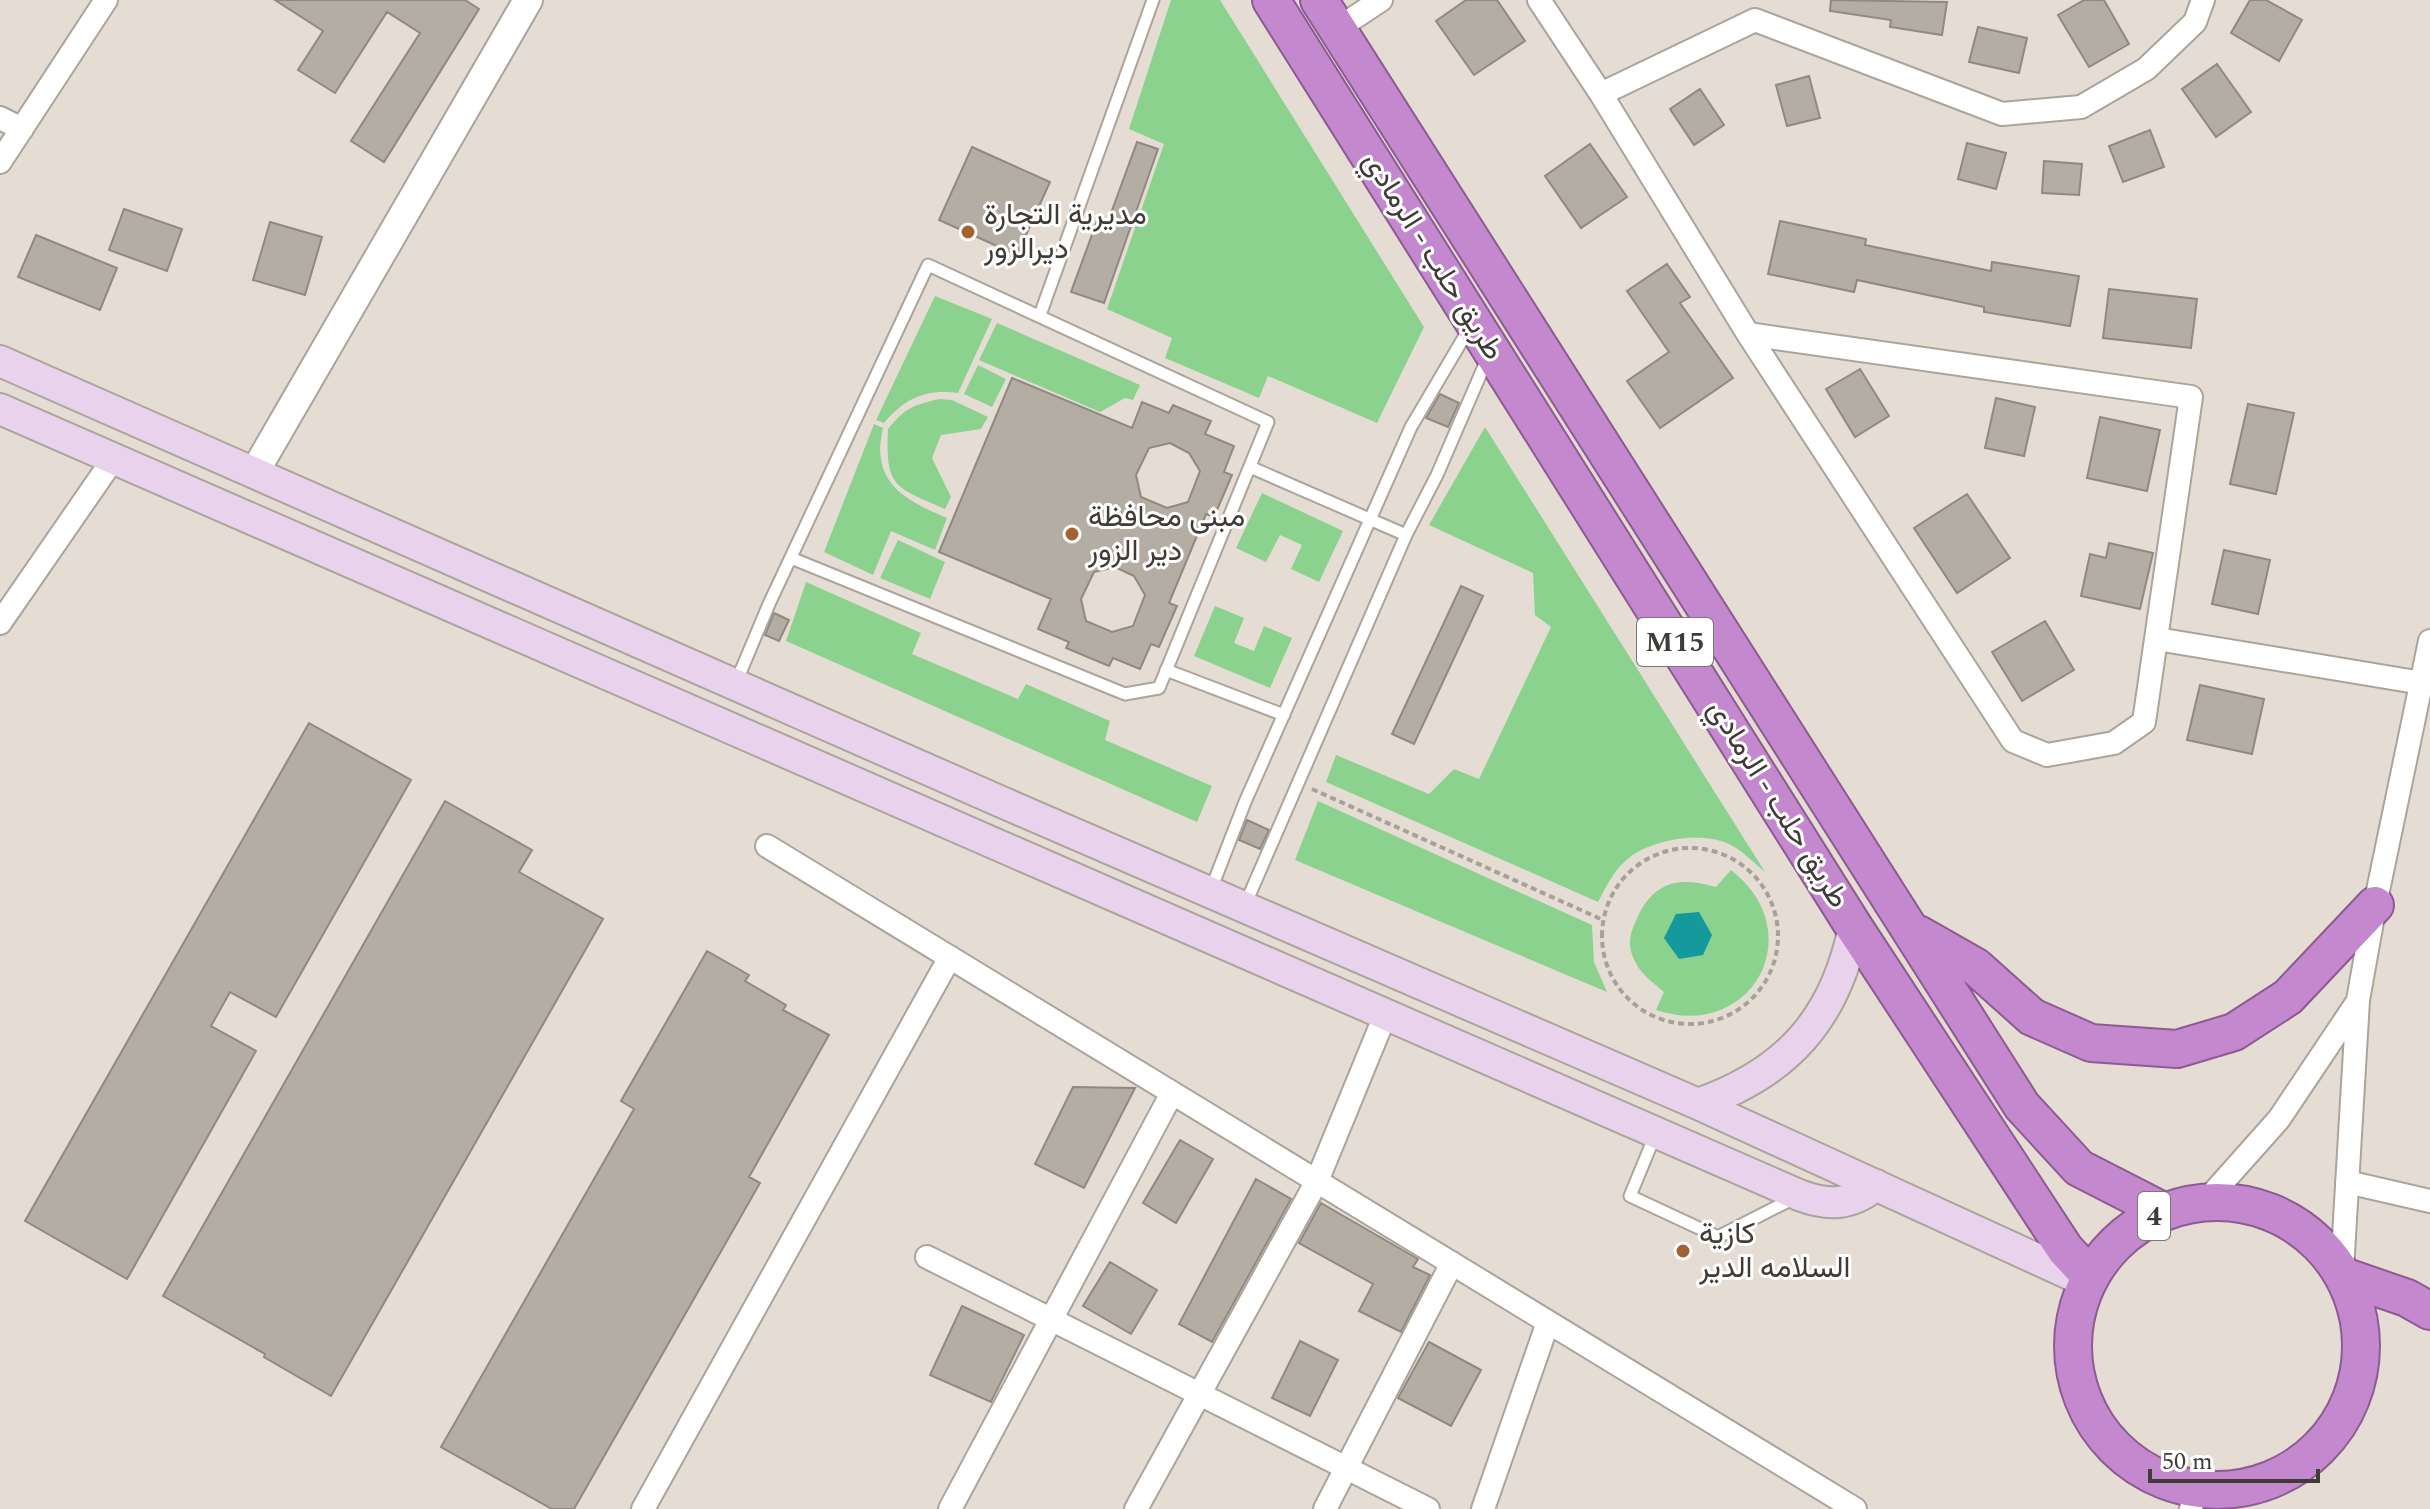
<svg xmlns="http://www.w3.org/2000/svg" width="2430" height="1509" font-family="Spectral,Vazirmatn,serif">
<rect width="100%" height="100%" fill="#e5ddd3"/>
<path fill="#8cd28f" d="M1171 0H1220L1424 327 1377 423 1268 376 1259 398 1165 358 1172 338 1107 309 1164 144 1129 129Z
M935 296 992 319 958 393C926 389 905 398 884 423L876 420Z
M997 323 1140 385 1133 400 1125 398 1100 412 979 360Z
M978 365 1006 379 992 407 964 394Z
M939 399 952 400 988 417 981 429 941 435 932 458 951 497 945 509C895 487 885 488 888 429 905 408 913 405 939 399Z
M874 424 883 428C870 482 904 500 947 518L935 550 891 531 873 575 824 552Z
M1485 427 1765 872C1754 863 1744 852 1731 845 1704 831 1654 839 1630 857 1615 868 1607 885 1598 902L1326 782 1336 755 1429 794 1454 769 1479 779 1551 627 1535 615 1533 573 1429 525Z
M1262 493 1343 531 1319 582 1291 569 1302 545 1280 535 1266 562 1236 548Z
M898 540 945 562 930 599 880 578Z
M806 582 921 633 912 654 1018 699 1026 684 1110 721 1105 740 1212 786 1197 822 786 641Z
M1215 606 1244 618 1234 643 1254 651 1264 626 1292 638 1270 688 1194 656Z
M1318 801 1592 925 1594 962 1607 992 1295 860Z
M1731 870C1812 933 1751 1042 1656 1010L1664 992C1654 983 1643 976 1637 965 1628 950 1628 938 1635 923 1651 883 1676 875 1716 887Z"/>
<path fill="#14999d" d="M1699 912 1712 935 1703 955 1679 959 1664 938 1676 914Z"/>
<path fill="#b4ada3" stroke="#918980" stroke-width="2" fill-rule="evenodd" d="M275 0H465L479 9 384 162 351 141 420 33 387 12 335 93 298 70 323 31Z
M1466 0H1497L1525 41 1474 75 1436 21Z
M1831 0 1947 2 1942 35 1890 27 1891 20 1830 11Z
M2084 0H2104L2129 44 2089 67 2058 15Z
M2250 0H2266L2302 20 2279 61 2231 33Z
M1978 27 2027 38 2019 73 1969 62Z
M2217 64 2251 112 2216 137 2182 89Z
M1809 76 1820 118 1787 126 1776 85Z
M1700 89 1724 125 1694 145 1670 109Z
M2150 130 2164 167 2123 182 2109 146Z
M1137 142 1158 149 1104 303 1071 292 1097 221 1107 224Z
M1967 143 2006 153 1996 189 1958 179Z
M1590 144 1627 197 1581 228 1545 176Z
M972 147 1050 182 1017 255 939 220Z
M2044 161 2082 164 2079 195 2042 193Z
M124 209 182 229 167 271 109 250Z
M1780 221 1866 239 1865 245 1991 271 1992 262 2079 276 2070 326 1984 312V307L1857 280 1854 292 1768 274Z
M270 222 322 237 305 295 253 280Z
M36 235 117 268 100 310 18 277Z
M1667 264 1690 297 1680 303 1733 378 1660 428 1627 381 1669 352 1627 291Z
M2109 289 2197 299 2191 348 2103 338Z
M1860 369 1889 416 1855 437 1826 389Z
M1012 378 1132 428 1142 402 1169 413 1173 405 1211 421 1205 434 1234 446 1224 472 1232 475 1214 517 1206 514 1169 603 1177 606 1159 647 1151 644 1140 669 1113 658 1109 666 1066 648 1069 642 1038 629 1051 599 939 552ZM1170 443 1189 453 1200 471 1188 502 1167 508 1141 497 1136 475 1149 448ZM1115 567 1134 576 1145 595 1133 626 1112 632 1086 621 1081 599 1094 572Z
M1440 394 1459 403 1448 427 1426 418Z
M1996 398 2035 407 2024 456 1985 448Z
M2248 404 2294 413 2276 494 2230 484Z
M2100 417 2160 430 2147 491 2087 478Z
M1967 494 2010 558 1957 593 1914 528Z
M2109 543 2153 553 2140 609 2081 596 2090 554 2106 558Z
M2224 550 2270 560 2258 614 2212 604Z
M1461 586 1483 596 1414 744 1392 734Z
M774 613 789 620 779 641 765 635Z
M2045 621 2074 670 2022 701 1992 652Z
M2200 685 2264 699 2252 754 2187 740Z
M309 723 411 780 276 1017 230 992 211 1026 256 1051 127 1279 25 1221Z
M445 801 532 850 519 872 603 919 331 1396 264 1357 265 1354 163 1296Z
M1247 820 1269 830 1260 849 1239 840Z
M707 951 749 975 745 981 786 1005 783 1010 829 1035 749 1177 760 1183 574 1509H552L441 1447 634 1109 621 1101Z
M1073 1087 1135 1088 1084 1188 1035 1164Z
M1180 1140 1213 1159 1176 1223 1143 1203Z
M1256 1179 1291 1199 1212 1342 1179 1324Z
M1321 1203 1418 1259 1413 1267 1430 1275 1401 1332 1359 1311 1373 1284 1299 1243Z
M1110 1262 1157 1290 1131 1334 1083 1306Z
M962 1306 1024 1335 991 1402 930 1375Z
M1300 1341 1338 1360 1310 1416 1272 1398Z
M1429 1342 1481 1370 1451 1426 1398 1398Z"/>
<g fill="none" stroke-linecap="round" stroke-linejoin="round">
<defs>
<path id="service" d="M1040 315 1153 0
M1250 467 1406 535 1437 475 1488 357
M1166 670 1284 715
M735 685 769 604 928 265 1268 422 1159 688 1125 694 791 558
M1210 892 1245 802 1411 427 1470 327
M1245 905 1406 535
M1656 1133 1630 1196 1718 1237 1794 1198"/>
<path id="minor" d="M1539 0 1601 94 1748 334 2013 741 2047 755 2114 743 2144 722 2191 397 1748 334
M1337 29 1381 0
M1601 94 1755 20 2002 114 2081 107 2146 69 2195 22 2203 0
M0 118 22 129
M0 162 106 0
M0 623 114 458
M2157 639 2422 683
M767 846 1855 1509
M2347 1182 2430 1201
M2206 1201 2279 1119 2358 1001
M927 1257 1428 1509
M2342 1270 2358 1000 2375 905 2430 641
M643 1509 950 957
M950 1509 1172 1093
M1136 1509 1317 1181 1386 1013
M1325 1509 1452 1263
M1483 1509 1548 1322
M2191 1509 2195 1489"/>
<path id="tertiary" d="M254 473 528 0"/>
<path id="secondary" d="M0 361 997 800 1698 1104 2087 1282
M0 409 1799 1195C1828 1206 1850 1206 1876 1185
M1698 1104C1787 1073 1835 1019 1854 927"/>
<path id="trunk" d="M1271 0 1854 927 2065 1249 2090 1276
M1319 0 2022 1106 2079 1168 2163 1211
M1918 934 1976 967 2032 1017 2091 1043 2177 1049 2234 1032 2288 997 2375 905
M2073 1346a144 144 0 1 1 288 0a144 144 0 1 1-288 0Z
M2346 1277 2407 1298 2430 1311"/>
</defs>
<use href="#service" stroke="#aca49b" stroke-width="15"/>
<use href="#minor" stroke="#aca49b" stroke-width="26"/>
<use href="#tertiary" stroke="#aca49b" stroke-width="32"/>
<use href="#secondary" stroke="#aca49b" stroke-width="34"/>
<use href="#trunk" stroke="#8c5b91" stroke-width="40"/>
<path stroke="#a7a199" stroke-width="4" stroke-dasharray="6 4" stroke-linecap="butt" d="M1312 789 1603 920
M1602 936a88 88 0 1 1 176 0a88 88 0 1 1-176 0Z"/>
<use href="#service" stroke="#fff" stroke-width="11"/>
<use href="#minor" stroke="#fff" stroke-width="22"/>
<use href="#tertiary" stroke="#fff" stroke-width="28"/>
<use href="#secondary" stroke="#e9d3ec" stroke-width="30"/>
<use href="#trunk" stroke="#c488ce" stroke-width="36"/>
</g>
<g fill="#a56231" stroke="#fff" stroke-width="3">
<circle cx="968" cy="232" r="8"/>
<circle cx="1072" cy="534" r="8"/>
<circle cx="1683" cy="1251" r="8"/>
</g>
<g text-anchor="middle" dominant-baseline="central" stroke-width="6" stroke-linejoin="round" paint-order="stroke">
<g fill="#fff" stroke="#797674" stroke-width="2">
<rect x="1637" y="618" width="76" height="48" rx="6"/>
<rect x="2138" y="1192" width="32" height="48" rx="6"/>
</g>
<g font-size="28" font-weight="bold" fill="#3f3c38">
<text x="1675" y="642">M15</text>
<text x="2154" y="1216">4</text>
</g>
<g font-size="30" fill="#3f3c38" stroke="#fff" text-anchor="start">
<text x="984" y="215">مديرية التجارة<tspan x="984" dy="34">ديرالزور</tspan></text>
<text x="1088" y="517">مبنى محافظة<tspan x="1088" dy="34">دير الزور</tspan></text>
<text x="1699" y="1234">كازية<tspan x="1699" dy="34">السلامه الدير</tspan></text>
</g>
<g font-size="30" fill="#3f3c38" stroke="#fff">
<text transform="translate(1433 256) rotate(58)">طريق حلب - الرمادي</text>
<text transform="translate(1778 804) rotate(58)">طريق حلب - الرمادي</text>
</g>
</g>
<path d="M2150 1469v12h168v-12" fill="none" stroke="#3f3c38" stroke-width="4"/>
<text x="2162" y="1469" font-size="24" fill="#3f3c38" stroke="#ffffff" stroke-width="6" paint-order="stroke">50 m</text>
</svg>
